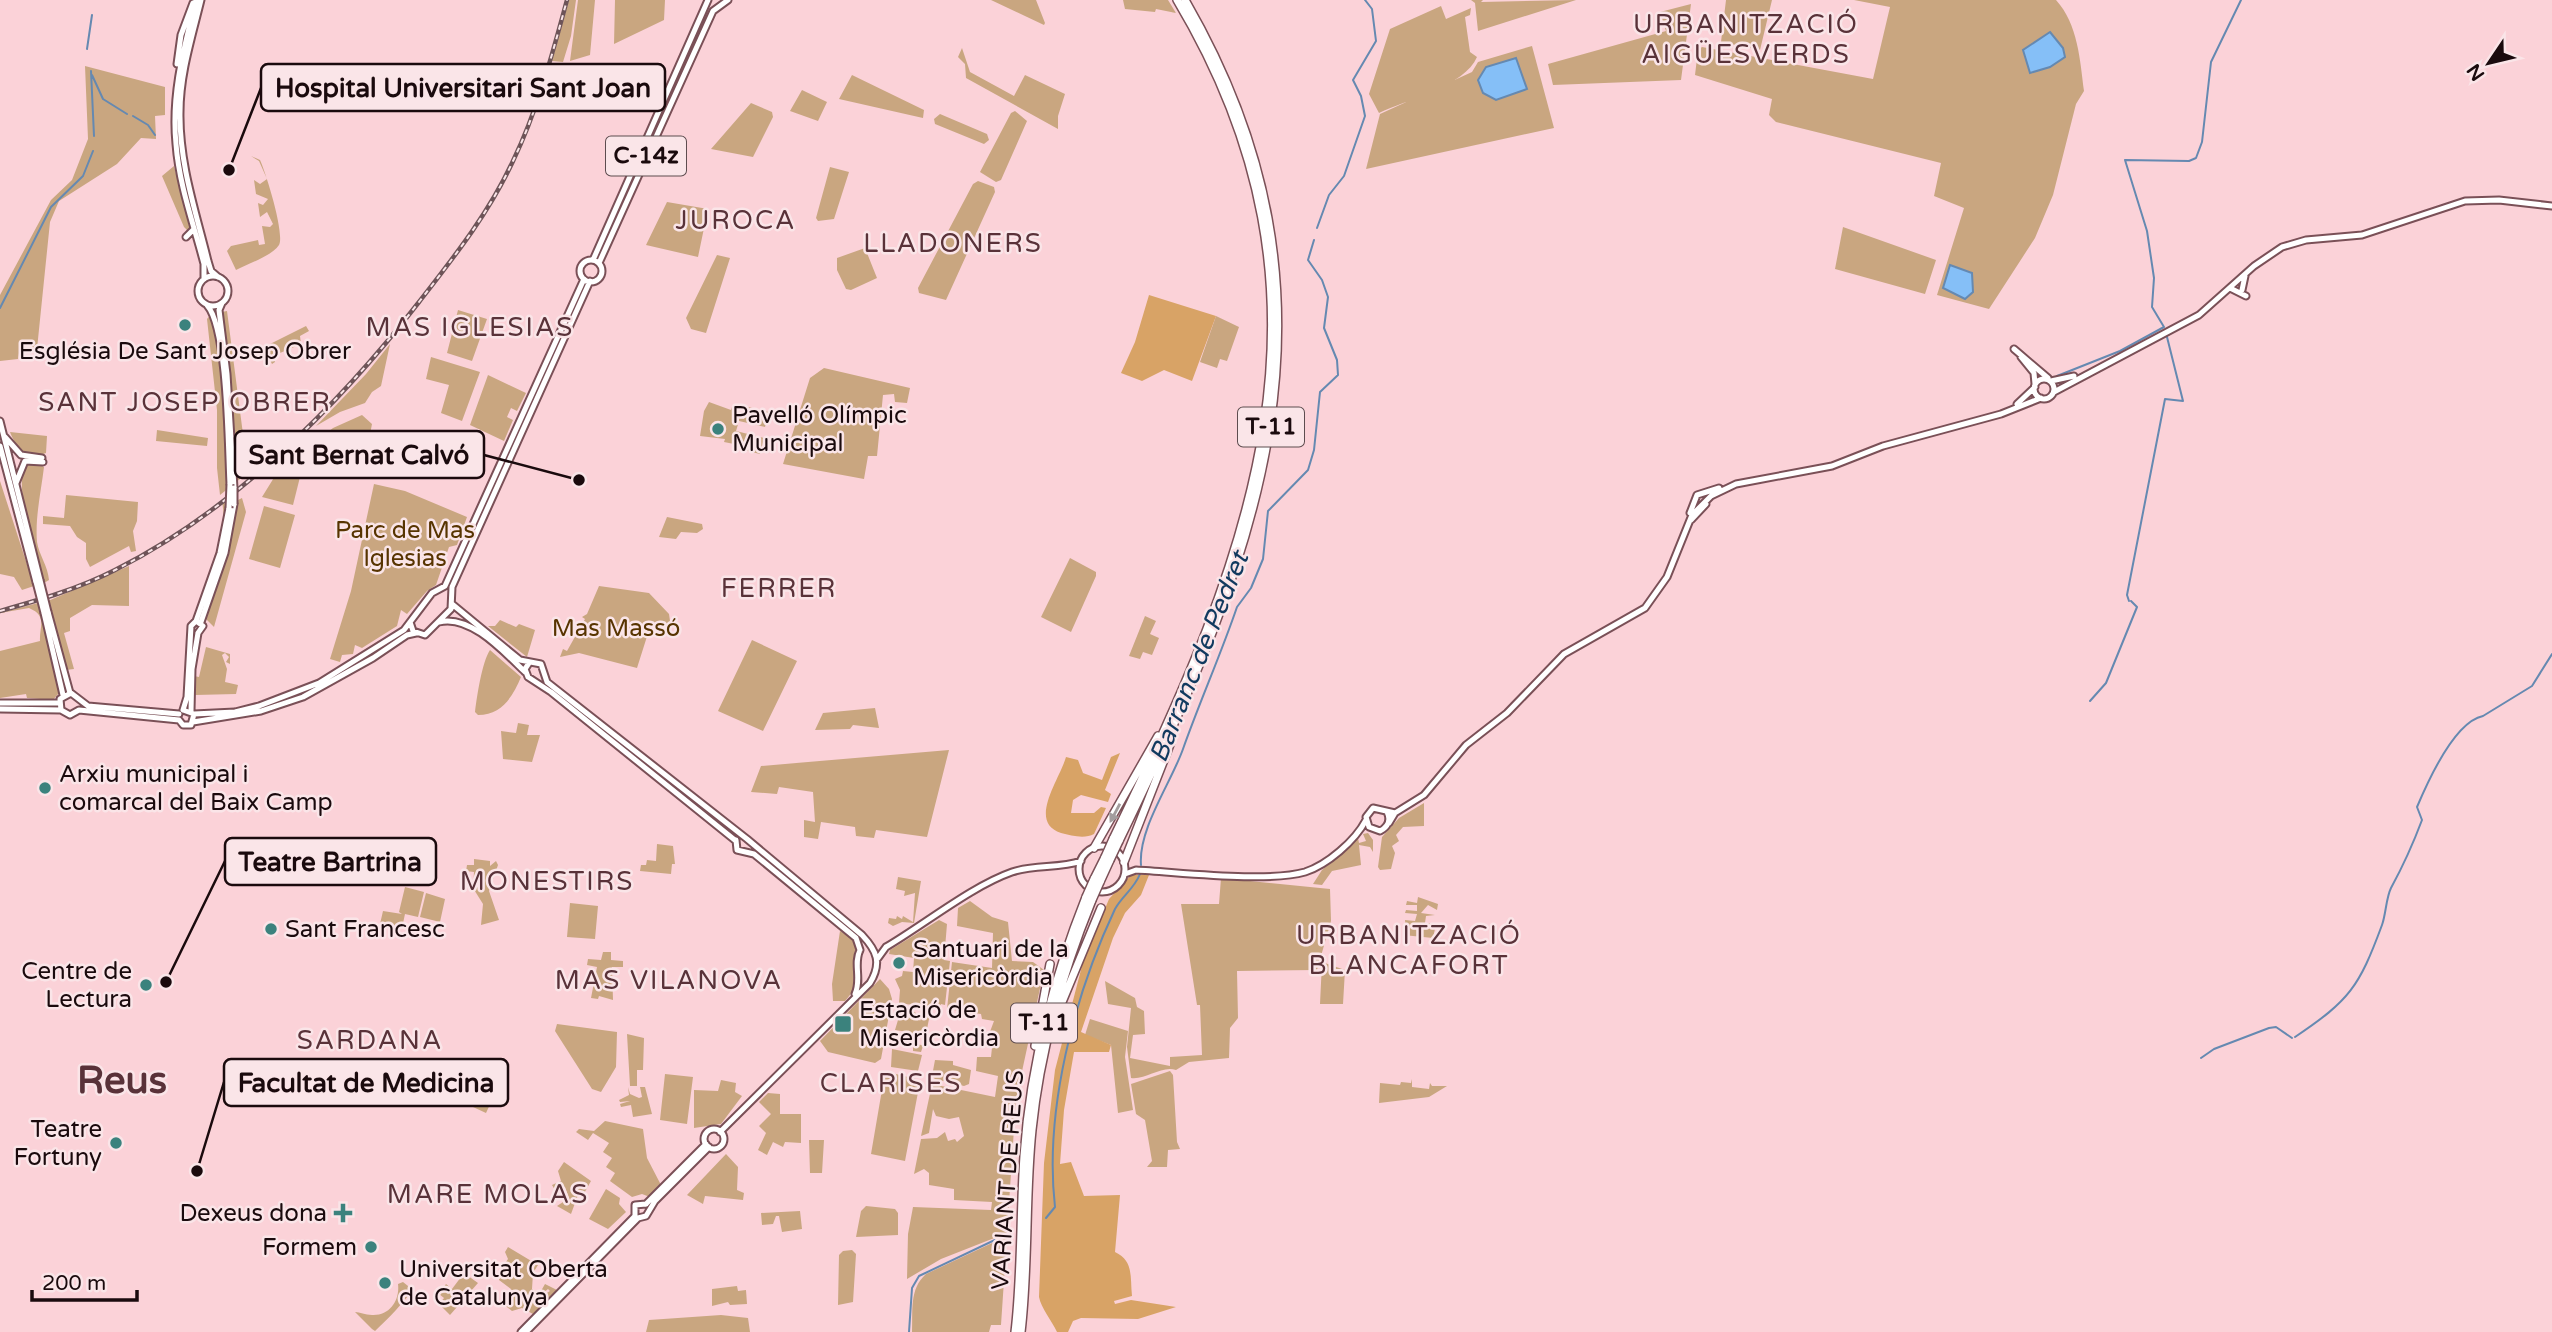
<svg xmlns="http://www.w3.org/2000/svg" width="2552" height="1332" font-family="'Varela Round',sans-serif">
<rect width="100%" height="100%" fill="#fbd2d8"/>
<path fill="#c9a680" d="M569 0H576L571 36 563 62 552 61Z
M578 0H595L590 55 570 61Z
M615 0H665L664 20 614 44Z
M991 0H1036L1045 23 1044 25Z
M1123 0H1168L1176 13 1156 9 1155 12 1125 9Z
M1471 0H1483L1481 2 1576 0 1478 31 1475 3Z
M1726 0H1772L1760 50 1721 42Z
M1854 0H2056C2078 24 2080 60 2084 91L2076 104 2053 195 2035 238 1989 309 1937 295 1964 208 1934 196 1941 163 1776 122 1769 115 1772 99 1695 75 1698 50 1702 47 1873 79 1890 7Z
M1691 4 1681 80 1553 85 1548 64 1666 31 1660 12Z
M1441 6 1446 19 1471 8 1470 15 1465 17 1470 52 1477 57C1465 86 1406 100 1379 113L1369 94 1390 29Z
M1532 46 1554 128 1366 169 1380 114 1472 72 1478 62Z
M962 48 970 72 1014 96 1025 75 1065 94 1058 116V129L966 78 965 64 958 57Z
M85 66 165 87V115L155 116 156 139 141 138 117 164 59 201 50 222 37 349 20 347 18 359 0 361V295L51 200 72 180 88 139Z
M852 75 924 110 923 118 839 99Z
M802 90 827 102 818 121 790 111Z
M751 103 772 112 773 117 753 157 711 149Z
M1015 111 1027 121 1001 180 996 182 980 172 1011 113Z
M940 114 987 134 989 140 984 144 935 124 934 119Z
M251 156 260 160C266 173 285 234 279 245 272 256 247 264 236 270L227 251 231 246 258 240 259 245 265 244 262 226 270 227 273 224 267 212 260 217 258 203 263 205 268 199 256 194 254 180 260 184 267 179 259 161Z
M174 166 190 229 188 231 184 227 162 176Z
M830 167 849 172 834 219 818 221 816 218Z
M978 181 994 187 995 192 946 300 919 293 918 288 973 184Z
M667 202 708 209 698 257 646 245Z
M1843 227 1936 260 1925 294 1835 269Z
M865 248 877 278 851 290 846 289 837 270V258Z
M717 255 730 258 706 333 691 329 686 318Z
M458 310 487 319 472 361 447 353Z
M227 311 247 465 250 471 220 495 217 468V410L207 319 211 314Z
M1216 316 1239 327 1227 361 1220 359 1217 368 1200 362Z
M306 326 309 331 300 336 301 344 273 356 275 362 272 364 264 347Z
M390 344 381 386 372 392 365 403 340 412 316 426 366 374Z
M431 357 480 372 462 421 441 413 449 385 426 379Z
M824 368 910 388 907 403 895 402 894 394 883 395 877 456H868L864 479 783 464 810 378Z
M488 375 526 393 517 411 511 408 507 417 513 420 504 441 470 425Z
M709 402 731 410 732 407 739 408V418L744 419 748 407 769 412 765 427 739 421 736 431 764 438 760 454 739 449V445L724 442 725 439 700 436 704 411Z
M362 415 372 424 363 470 300 455 333 428Z
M157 430 208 438 207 446 156 441Z
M10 432 47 436 46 453C28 461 16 448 10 432Z
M34 462 44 467C41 492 35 517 37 542 39 555 48 566 49 580L44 583C37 556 12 486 26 464Z
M291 462 303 465 293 505 262 497 275 476Z
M0 481 34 586 22 590 14 577 0 574Z
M374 484 405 491 467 517 457 545 449 547 436 585 427 591 407 614 401 610 397 626 362 648 355 645 353 654 342 655 340 662 330 659 351 591Z
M237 491 236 501 242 498 246 512 214 627 206 619 221 576 210 570C217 549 227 525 222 502Z
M66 495 138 502 137 521 133 531 136 551 131 552 129 546 90 567 86 559V543L77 537 70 526 43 524V516L64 518Z
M264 506 295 515 280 568 249 559Z
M667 517 702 524 703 529 697 533 681 532 676 539 659 537Z
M1070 558 1096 572V576L1071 632 1041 617Z
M129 566V606L92 605 70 618V631L64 633 74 669 66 670 48 601Z
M599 586 649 593 669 614 670 621 662 633 650 627 637 668 579 653 560 657 563 649 567 651 585 619 582 617 587 614Z
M38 603 59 693 53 700 27 698 26 694 0 698V651L40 641C39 627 48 616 29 608L0 613Z
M1145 616 1156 621 1150 634 1159 638 1152 655 1143 652 1140 659 1129 656Z
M500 620 516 627 519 624 535 630 527 657 488 626H495Z
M752 640 797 661 763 731 718 711Z
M206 647 230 654V664L226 662 229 657 225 653 222 655 227 669 225 682 238 685 236 694 195 695 194 676 199 677Z
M490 650 521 677C513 696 502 715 478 715L475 712C477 696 482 662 490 650Z
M875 708 879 728 853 725 850 729 815 730 823 713Z
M518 723 529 725 527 735H540L532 762 503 759 501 731 516 733Z
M949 750 927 837 876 830 874 838 856 836 855 827 821 822 818 839 804 837V820L815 822 813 792 779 787 777 794 751 792 761 766Z
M1424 803V826L1403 827 1396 835 1399 841 1392 846 1395 853 1391 869 1380 870 1378 867 1382 837 1399 818Z
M1368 833 1373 840V852L1370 847 1359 845 1361 865 1332 871 1322 885 1313 884 1322 870 1358 838 1359 843 1366 841 1363 834Z
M657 844 673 846 675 864H672L671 874 640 871 641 865H646L647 860 656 861Z
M474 859 490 861V866L496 861 498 865 489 891 499 920 481 925 483 904 473 888 474 872 466 871 467 865H474Z
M898 877 921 881 914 923 902 922 893 926 888 923 889 918 896 919 897 916 902 919 903 916 913 922 915 893 904 896 905 891 896 889Z
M1221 878 1330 889 1331 921 1317 970 1237 971 1238 1018 1230 1028 1229 1058 1189 1062 1176 1070C1162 1065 1146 1080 1131 1078L1127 1047 1131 1008 1108 1004 1105 981 1135 998 1137 1007 1144 1011 1145 1034 1133 1035 1130 1058 1170 1066V1057L1202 1055 1200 1005H1197L1181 904H1219Z
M405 887 424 892 418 917 405 914 402 928 380 924 383 911 402 914 399 912Z
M426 893 445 899 440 922 420 917Z
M1418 897 1438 904 1437 910 1428 905 1421 913 1435 915 1426 916 1425 923 1436 924 1433 938 1403 935 1406 932 1405 920 1415 921 1417 914 1405 913 1406 910 1417 911V905H1406L1407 901 1417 903Z
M970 901 992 917 1008 922 1012 961 1033 962 1044 970 1016 1099 1007 1233 941 1259 907 1279 908 1234 913 1207 991 1210 992 1202 954 1200V1189L929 1185V1173L924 1169 914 1174 921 1139 937 1138 945 1132 948 1141 955 1139 957 1142 964 1136 959 1117 949 1119 936 1116 933 1109 929 1133 921 1136 932 1084 995 1097 998 1076 976 1071 977 1057H991L993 1038 988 1037 994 1021 982 1019 981 1014 947 1009 952 962 992 968 993 933 957 926 958 908Z
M570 903 598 906 595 939 567 937Z
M939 920 947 924 944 960 950 961 945 1005 941 1004 939 1009 899 1003 900 990 895 979 902 976 903 971 913 972 914 958 889 954 890 950Z
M840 931 855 940C857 949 853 955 854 964 856 980 858 987 845 1001H833L832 984Z
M603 952H611V960L623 961V967H612L613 1000 599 996 598 999 591 998 597 967 587 965 588 959 601 960Z
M1322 962 1345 970 1343 1004H1320Z
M880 979 889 989 892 999 881 1059 875 1063 828 1052 820 1041Z
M901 1010 915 1012 920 1021 923 1013 930 1014 926 1034H911L916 1038 912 1044 922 1045 925 1040 921 1052 913 1051V1045L902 1042 908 1032 895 1030Z
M1090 1019 1128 1031 1125 1057 1133 1110 1118 1113 1111 1045 1085 1035Z
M557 1024 617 1032 616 1067 601 1092 592 1089 555 1031Z
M627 1034 644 1038 643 1070H637V1086H630Z
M892 1049 922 1055 918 1071 891 1067Z
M935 1060 953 1061V1065L971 1070 969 1084 964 1086 935 1079 932 1076Z
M1170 1071 1173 1075 1177 1142 1180 1149 1168 1150 1167 1167H1147L1152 1161 1145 1120 1136 1114 1131 1084Z
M888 1072 916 1079 922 1085 919 1087 905 1161 871 1154 884 1078Z
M476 1073 500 1083 486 1113 460 1101Z
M665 1074 693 1077 687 1124 660 1120Z
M1412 1079V1087L1429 1089 1430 1083 1432 1086H1447L1429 1097 1379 1103 1380 1083 1400 1085 1401 1082 1411 1083Z
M721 1080 736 1083 735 1092 742 1096 721 1124 694 1128V1090L718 1091Z
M628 1087 630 1094 639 1098 642 1097 640 1087H645L652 1114 633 1117 631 1105 621 1107 620 1104 630 1101 620 1102 619 1100 629 1095Z
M768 1093 780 1094V1114H801V1143L785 1142 783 1147 773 1142 767 1155 758 1150 766 1133 759 1126 771 1114 759 1102Z
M605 1121 643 1129 647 1158 661 1185 650 1197 642 1194 632 1197 610 1181 615 1173 606 1167 612 1158 603 1152 609 1143 593 1133 588 1140 576 1132 579 1129 594 1131Z
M809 1140H824L822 1173H810Z
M726 1154 738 1167 737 1190 744 1193 743 1200 705 1196 703 1204 687 1195Z
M564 1162 591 1181 582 1197 578 1195 571 1214 557 1206 569 1198 565 1187 555 1190 552 1185 561 1181 558 1171Z
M606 1189 620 1198 619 1204 626 1212 608 1229 589 1219Z
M866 1206 895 1209 898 1213V1235L856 1237 861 1211Z
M800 1211 802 1229 782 1232 779 1216H776L773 1224 762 1225 761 1213Z
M1007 1236 1001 1325H991L989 1332H912C913 1311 909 1289 926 1274Z
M508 1247 538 1265 533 1273 532 1289 542 1296 550 1291 548 1289 543 1293 541 1291 545 1284 557 1290 546 1301 543 1299V1305L533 1314 522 1308 512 1311 502 1303 504 1295H509L511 1289 499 1280 500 1271 508 1259 505 1252Z
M843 1251 852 1250 856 1254 853 1302 838 1305 839 1255Z
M464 1273 478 1283 450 1315 439 1304 444 1298 439 1294 446 1284 452 1289Z
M403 1282 413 1290C400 1306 391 1316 375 1331L372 1329 355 1312C360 1312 365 1315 372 1315 390 1316 400 1300 398 1284Z
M737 1286 738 1291 746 1290 747 1304 730 1305 728 1302 712 1306V1289Z
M721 1315 748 1318 750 1332H646L649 1320Z"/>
<path fill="#d8a366" d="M1149 295 1216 316 1192 381 1164 370 1142 381 1121 373 1135 342Z
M1120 753 1105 790 1111 794 1108 802 1081 795 1073 800 1071 813H1094L1101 807 1106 808 1094 834C1085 839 1072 836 1061 833 1027 822 1060 779 1066 757L1078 760 1083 773 1102 780 1111 757Z
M1131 875H1149L1141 895 1125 913 1113 938 1081 1032 1111 1045 1109 1052H1074L1064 1110 1060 1164 1071 1162 1084 1196 1120 1195 1115 1252C1134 1261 1130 1277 1132 1296L1114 1301 1115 1304 1131 1300 1176 1307 1138 1319 1081 1318 1073 1321 1068 1332H1057C1052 1321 1041 1308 1039 1297L1044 1163 1055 1070 1083 962 1109 899Z"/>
<path fill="#85bff7" stroke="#6589b1" stroke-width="2" d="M2050 32 2063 48 2065 57 2050 67 2030 73 2023 50Z
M1516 58 1527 89 1496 100 1483 93 1478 80 1486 67Z
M1950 265 1972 273 1973 292 1965 299 1943 288Z"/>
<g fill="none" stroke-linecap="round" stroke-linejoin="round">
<path stroke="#6589b1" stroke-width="2" d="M87 49 92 15
M91 71 94 136
M92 75 103 99 127 114
M133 116 148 125 155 135
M1317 228 1329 195 1344 176 1365 116 1361 96 1353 80 1376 41 1372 9 1365 0
M0 308 51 207 83 176 93 151
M2057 376 2120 351 2164 327 2152 307 2154 278 2147 231 2125 160 2189 161 2196 158 2202 142 2211 62 2241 0
M2129 601 2127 595 2165 399 2183 401 2167 337
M2090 701 2106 683 2137 607 2131 601
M1141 865C1138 829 1171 783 1183 749 1200 701 1221 654 1237 607L1251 588 1263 559 1268 511 1308 470 1314 450 1320 392 1338 375 1337 360 1324 328 1328 297 1322 280 1308 260 1314 240
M2295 1037C2350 1000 2359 987 2382 925 2386 914 2386 898 2391 888 2403 866 2413 844 2422 820L2417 807C2428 781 2454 722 2483 716L2532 686 2552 654
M2201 1058 2214 1049 2269 1028 2276 1027 2292 1038
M1046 1218 1055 1207C1044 1111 1074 996 1115 909 1122 896 1134 889 1140 874
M909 1332 912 1288 919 1276 999 1238"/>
<defs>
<path id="major" d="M196 0C184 48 171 94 176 144 179 185 194 225 204 264V279
M201 0C192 37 180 74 180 112 179 163 196 212 208 261L211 271 218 277
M177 64 181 35 193 3
M186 237 194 229
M593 260 708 0
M580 271a11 11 0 1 1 22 0a11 11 0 1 1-22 0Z
M599 263 713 11 728 0
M198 291a15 15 0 1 1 30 0a15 15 0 1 1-30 0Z
M2230 288 2246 296
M2242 290 2245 276
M222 303 219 310 227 374 234 488
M207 305C228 329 228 448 230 484
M2014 349 2048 378
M2021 357 2034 373 2035 384
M2034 389a10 10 0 1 1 20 0a10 10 0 1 1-20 0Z
M2051 381 2074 376
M2054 392 2199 315 2254 266 2282 247 2306 240 2362 235 2465 201 2499 200 2552 206
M2017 404 2035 387
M0 421 40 580
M5 437 21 455 42 458
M0 446 36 582
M16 483 25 461 43 462
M1690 513 1697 495 1719 488
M1691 520 1706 504
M452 604 520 660 541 664 547 682 747 839 862 935C877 951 882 963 870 983L720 1132
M48 612 70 693
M44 613 63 695
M196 621 220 553 229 508
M201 622 225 553 234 504
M410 622 413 631 425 635 451 609 452 587 590 281
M439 622C470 614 504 652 525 672
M529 663 525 669 528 677 551 692 736 841
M0 703H59
M0 709 61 710 70 715 79 710 179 720 183 725H191L194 714 183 710
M61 710 60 699 71 693 88 706 179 714
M183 710 187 697 191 626 196 621 203 626 198 633
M191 711 192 669 198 633
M194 714 235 712 259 706 319 683 404 630 432 593 445 586 584 279
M193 722 261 711 303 697 373 658 407 635 416 633
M1387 812C1391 820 1388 827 1380 831L1369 827 1366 817 1373 808 1395 813
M1389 823 1395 813 1424 795 1466 745 1507 713 1564 654 1645 608 1667 577 1692 515 1711 496 1736 484 1832 466 1883 446 2001 414 2041 398
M736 840 737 850 754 854 856 938 860 950
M1079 869a23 23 0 1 1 46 0a23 23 0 1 1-46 0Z
M1125 874 1136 870C1178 872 1267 883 1305 872 1327 865 1355 841 1366 820
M878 958 886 947C925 924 972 886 1012 872 1035 864 1059 869 1081 861
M855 994C862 979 853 964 860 950
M704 1139a10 10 0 1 1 20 0a10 10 0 1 1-20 0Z
M646 1204 706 1144
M635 1216V1205L646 1204
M521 1332 635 1216
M526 1332 638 1218 646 1216 655 1201 709 1147"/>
<path id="highway" d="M1113 839C1252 554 1355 298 1177 0
M1119 841C1258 555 1360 302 1185 0
M1094 848 1158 736
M1124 862 1171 742
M1094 879 1105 857
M1100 882 1110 860
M1060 1007 1101 908
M1035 1046 1050 964
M1015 1332C1022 1274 1020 1214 1024 1156 1030 1066 1053 980 1086 897
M1021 1332C1029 1265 1025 1197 1032 1130 1040 1050 1062 974 1092 900"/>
</defs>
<use href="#major" stroke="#7a5057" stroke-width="9"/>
<use href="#highway" stroke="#7a5057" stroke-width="10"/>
<use href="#major" stroke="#fff" stroke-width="5"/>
<use href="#highway" stroke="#fff" stroke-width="7"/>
<defs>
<path id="rail" d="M0 611C39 600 78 589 115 570 233 511 339 405 419 302 454 257 489 213 513 161 538 109 552 55 567 0"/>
</defs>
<use href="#rail" stroke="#6e5458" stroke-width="4.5"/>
<use href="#rail" stroke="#fae5e8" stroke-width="2" stroke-dasharray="5" stroke-linecap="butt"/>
<defs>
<path id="major-bridge" d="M234 488V504
M229 508 230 484
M40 580 48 612
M36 582 44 613"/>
<path id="highway-bridge" d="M1105 857 1113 839
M1110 860 1119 841
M1086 897 1094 879
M1092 900 1100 882"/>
</defs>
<use href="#major-bridge" stroke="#7a5057" stroke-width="9" stroke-linecap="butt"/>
<use href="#highway-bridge" stroke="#7a5057" stroke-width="10" stroke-linecap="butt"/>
<use href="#major-bridge" stroke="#fff" stroke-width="5"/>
<use href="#highway-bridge" stroke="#fff" stroke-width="7"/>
</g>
<defs><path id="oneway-solid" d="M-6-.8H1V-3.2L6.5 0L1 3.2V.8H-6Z" transform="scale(1.75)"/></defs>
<use fill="#a39d9e" href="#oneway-solid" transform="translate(1115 813) rotate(118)"/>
<g fill="#3b827d" stroke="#fae5e8" stroke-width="2.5">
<circle cx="185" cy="325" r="7"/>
<circle cx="718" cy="429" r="7"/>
<circle cx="45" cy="788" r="7"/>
<circle cx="271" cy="929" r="7"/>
<circle cx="899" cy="963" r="7"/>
<circle cx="146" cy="985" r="7"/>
<rect x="834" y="1015" width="18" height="18" rx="3.5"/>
<circle cx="116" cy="1143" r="7"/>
<path d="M339.5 1202.5h7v7h7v7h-7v7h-7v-7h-7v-7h7z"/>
<circle cx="371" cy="1247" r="7"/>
<circle cx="385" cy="1283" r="7"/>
</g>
<g text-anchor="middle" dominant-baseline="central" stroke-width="5" stroke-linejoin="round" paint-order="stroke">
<g fill="#fae5e8" stroke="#5d4c4f" stroke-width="2">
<rect x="606" y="136.5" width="80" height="39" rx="5"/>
<rect x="1238" y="407.5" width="66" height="39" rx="5"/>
<rect x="1011" y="1003.5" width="66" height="39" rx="5"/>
</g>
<g font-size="23" font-weight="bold" fill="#1a0a0d">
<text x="646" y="156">C-14z</text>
<text x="1271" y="427">T-11</text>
<text x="1044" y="1023">T-11</text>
</g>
<g font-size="24" fill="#1a0a0d" stroke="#fae5e8" text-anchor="start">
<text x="185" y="351" text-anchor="middle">Església De Sant Josep Obrer</text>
<text x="732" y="415">Pavelló Olímpic<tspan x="732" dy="28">Municipal</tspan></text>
<text x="59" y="774">Arxiu municipal i<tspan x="59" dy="28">comarcal del Baix Camp</tspan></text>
<text x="285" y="929">Sant Francesc</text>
<text x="913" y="949">Santuari de la<tspan x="913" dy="28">Misericòrdia</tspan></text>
<text x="132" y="971" text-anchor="end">Centre de<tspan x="132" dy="28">Lectura</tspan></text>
<text x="859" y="1010">Estació de<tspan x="859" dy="28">Misericòrdia</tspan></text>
<text x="102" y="1129" text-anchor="end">Teatre<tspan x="102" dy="28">Fortuny</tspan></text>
<text x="327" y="1213" text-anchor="end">Dexeus dona</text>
<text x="357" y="1247" text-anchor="end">Formem</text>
<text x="399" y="1269">Universitat Oberta<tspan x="399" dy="28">de Catalunya</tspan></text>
</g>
<g font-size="24" fill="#573400" stroke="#fae5e8">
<text x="405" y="530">Parc de Mas<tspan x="405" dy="28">Iglesias</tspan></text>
<text x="616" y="628">Mas Massó</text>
</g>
<g font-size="24" fill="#1a0a0d" stroke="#fae5e8">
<text transform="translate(1008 1180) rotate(-86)">VARIANT DE REUS</text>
</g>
<g font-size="26" letter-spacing="2" fill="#593239" stroke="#fae5e8">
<text x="1746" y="24">URBANITZACIÓ<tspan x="1746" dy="30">AIGÜESVERDS</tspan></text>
<text x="736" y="220">JUROCA</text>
<text x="953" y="243">LLADONERS</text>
<text x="470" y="327">MAS IGLESIAS</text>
<text x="185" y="402">SANT JOSEP OBRER</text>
<text x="779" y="588">FERRER</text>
<text x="547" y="881">MONESTIRS</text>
<text x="1409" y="935">URBANITZACIÓ<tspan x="1409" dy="30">BLANCAFORT</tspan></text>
<text x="669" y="980">MAS VILANOVA</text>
<text x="370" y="1040">SARDANA</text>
<text x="891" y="1083">CLARISES</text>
<text x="488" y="1194">MARE MOLAS</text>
</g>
<g font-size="26" font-style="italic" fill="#113a5f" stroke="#fae5e8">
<text transform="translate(1199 657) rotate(-68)">Barranc de Pedret</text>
</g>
<g font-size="38" font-weight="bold" fill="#593239" stroke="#fae5e8">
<text x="122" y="1081">Reus</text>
</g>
</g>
<path fill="none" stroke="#1a0a0d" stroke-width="2.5" d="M229 170L261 88M579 480L484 455M166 982L225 861M197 1171L224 1082"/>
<g fill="#1a0a0d" stroke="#fae5e8" stroke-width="2.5">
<circle cx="229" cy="170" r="7"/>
<circle cx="579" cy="480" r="7"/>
<circle cx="166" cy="982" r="7"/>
<circle cx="197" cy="1171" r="7"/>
</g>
<g fill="#fae5e8" stroke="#1a0a0d" stroke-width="2.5">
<rect x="261" y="64" width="404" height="47" rx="7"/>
<rect x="235" y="431" width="249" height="47" rx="7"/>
<rect x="225" y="838" width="211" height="47" rx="7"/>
<rect x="224" y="1059" width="284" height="47" rx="7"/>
</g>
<g font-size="26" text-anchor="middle" font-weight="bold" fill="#1a0a0d">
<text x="463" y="97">Hospital Universitari Sant Joan</text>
<text x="359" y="464">Sant Bernat Calvó</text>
<text x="330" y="871">Teatre Bartrina</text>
<text x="366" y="1092">Facultat de Medicina</text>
</g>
<g transform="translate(2489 63) rotate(235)" stroke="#fae5e8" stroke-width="5" paint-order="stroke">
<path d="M0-5L12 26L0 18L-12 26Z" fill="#1a0a0d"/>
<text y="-10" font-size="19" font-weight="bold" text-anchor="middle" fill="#1a0a0d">N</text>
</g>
<path d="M32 1290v10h105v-10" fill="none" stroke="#1a0a0d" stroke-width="3.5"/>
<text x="42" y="1290" font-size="21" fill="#1a0a0d" stroke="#fae5e8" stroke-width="5" paint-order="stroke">200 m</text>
</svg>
